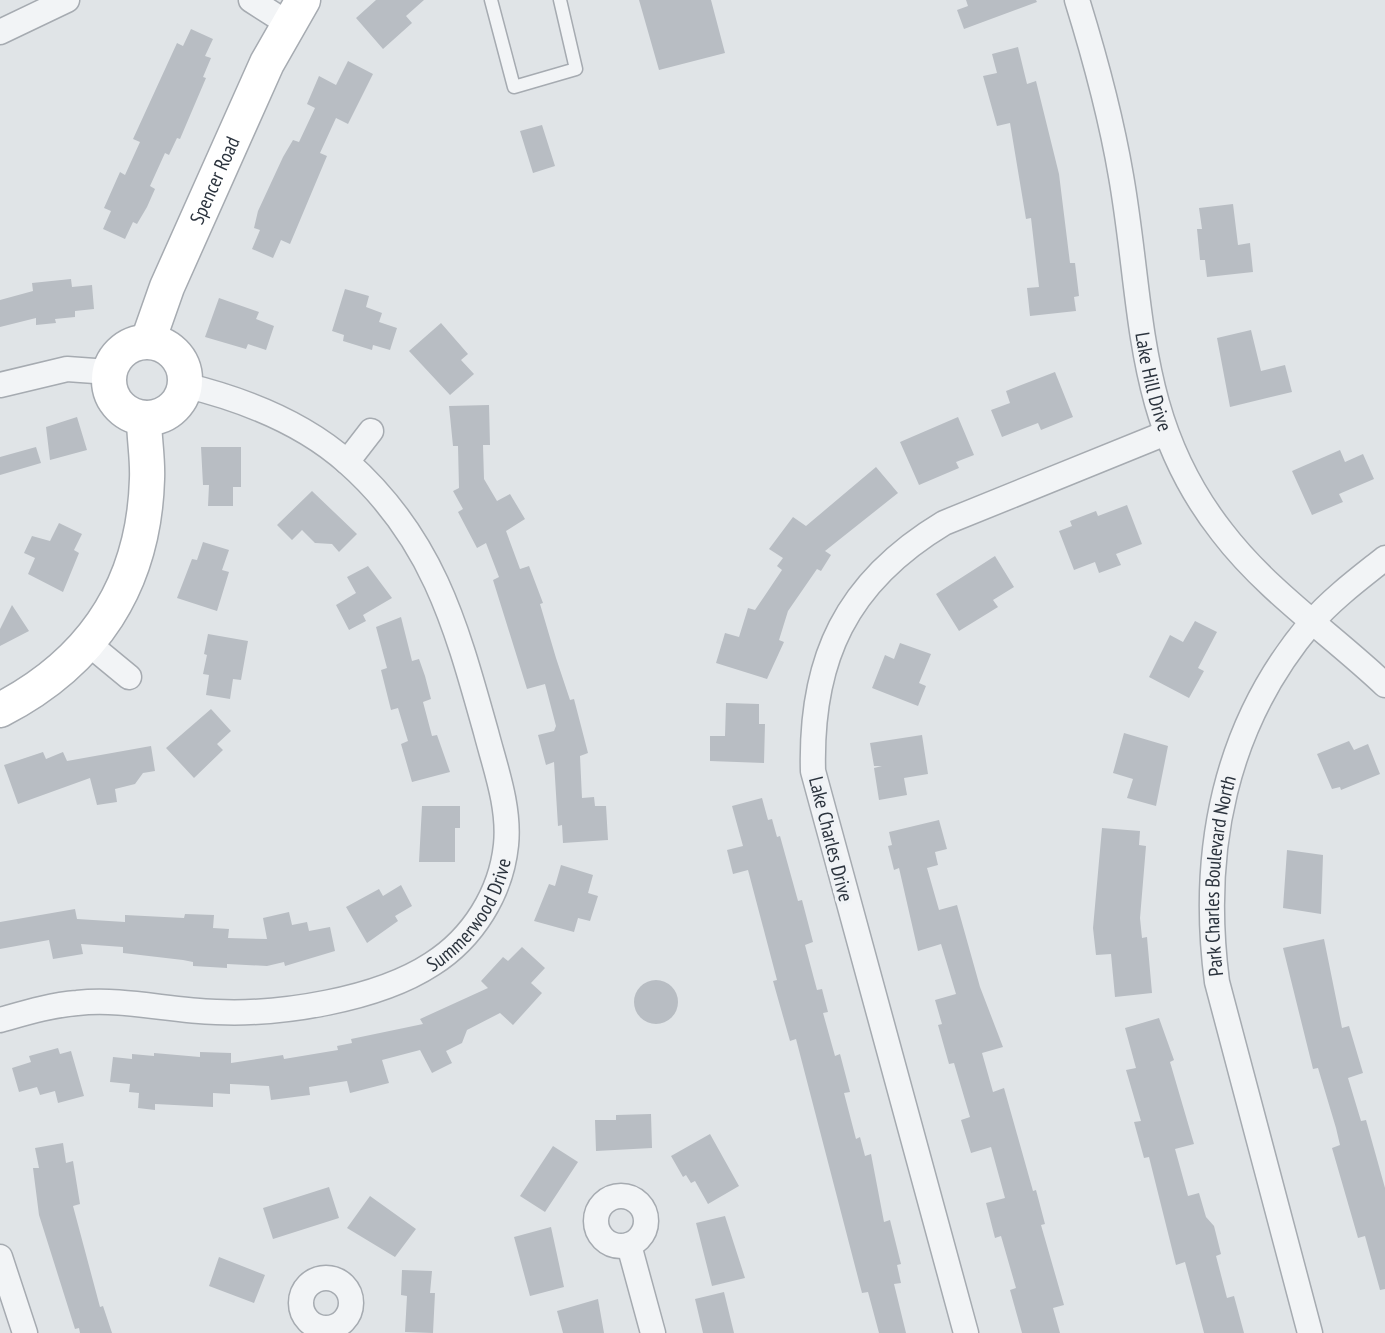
<svg xmlns="http://www.w3.org/2000/svg" width="1385" height="1333" font-family="'PT Sans Narrow',sans-serif">
<rect width="100%" height="100%" fill="#e0e4e7"/>
<path fill="#b8bdc3" d="M376 0H424L406 16 412 23 383 49 356 18Z
M639 0H711L725 53 659 70Z
M966 0H1036L1037 2 964 29 957 10 968 6Z
M191 29 213 39 205 56 211 58 203 77 206 78 180 139 177 138 169 155 165 153 150 186 155 189 147 207 137 224 133 222 125 239 103 229 111 211 104 208 120 172 125 175 140 142 133 139 177 43 183 46Z
M1018 47 1027 84 1036 81 1059 174 1070 263H1075L1079 296 1074 297 1076 311 1030 316 1027 288 1039 287 1031 218 1026 219 1010 123 997 126 983 76 997 73 992 54Z
M348 61 373 74 348 124 336 118 320 153 327 156 290 244 281 240 273 258 252 249 260 230 254 228 258 211 283 157 293 140 299 142 315 108 307 104 319 76 336 85Z
M542 125 555 166 533 173 520 131Z
M1233 204 1238 245 1250 243 1253 272 1207 277 1205 260H1200L1197 229H1202L1199 208Z
M71 279 72 287 92 285 94 309 75 311V317L55 319 56 323 36 325V318L0 327V300L33 291 32 283Z
M345 289 369 296 366 307 382 313 379 322 397 328 390 350 373 345 372 350 343 341 344 335 332 331Z
M219 298 259 312 256 319 274 326 266 350 248 344 246 349 205 337Z
M441 323 468 354 461 360 474 374 450 395 409 351Z
M1251 330 1261 371 1285 365 1292 392 1230 407 1217 338Z
M1055 372 1073 417 1041 430 1038 423 1002 437 991 410 1010 403 1006 391Z
M489 405 490 445H483L484 479 497 501 510 494 525 519 506 531 520 569 529 566 543 603 540 604 556 658 570 700 574 699 588 753 580 756 582 798 594 797 595 806H606L608 840 563 843 562 825 558 826 554 762 546 765 538 735 554 731 556 726 545 684 527 689 493 580 499 577 486 543 477 548 458 512 463 509 453 491 459 488 458 446H453L449 406Z
M77 417 87 450 50 460 46 427Z
M958 417 974 455 956 462 959 468 919 485 900 442Z
M36 447 41 463 0 475V457Z
M201 447H241V487H233V506H208L209 485H203Z
M1340 450 1345 462 1363 454 1374 479 1339 494 1343 502 1312 515 1292 471Z
M876 467 898 493 825 551 831 555 821 571 817 569 788 611 779 640 784 642 767 679 716 663 725 633 739 637 748 608 755 610 782 570 777 566 783 558 769 549 793 517 806 526Z
M312 491 357 534 339 552 332 544 315 543 302 530 292 540 277 525Z
M1127 505 1142 544 1116 554 1121 565 1099 573 1095 562 1074 570 1059 531 1072 526 1070 521 1096 511 1098 516Z
M59 523 82 534 74 550 79 553 63 592 28 574 35 558 24 553 32 536 50 541Z
M203 542 229 550 222 570 229 572 217 611 177 598 192 559 197 560Z
M995 556 1014 587 993 600 998 607 959 631 936 594Z
M368 566 392 598 363 615 366 621 349 630 336 605 356 593 347 577Z
M12 605 29 631 0 646V629Z
M401 617 412 661 419 659 425 676 431 699 423 702 432 736 437 735 450 772 412 782 401 744 408 741 398 708 391 710 381 670 387 668 376 627Z
M1195 621 1217 632 1198 668 1204 671 1189 698 1149 677 1170 635 1183 642Z
M208 634 248 641 241 680 233 679 230 699 206 695 209 675 203 674 207 655 204 654Z
M900 643 931 654 919 683 926 686 918 706 872 688 885 655 894 659Z
M726 703 759 704V724H765L764 763 710 761V736H725Z
M211 709 231 731 217 744 223 750 194 778 166 748Z
M1124 733 1168 746 1156 806 1127 798 1133 779 1113 773Z
M922 735 928 774 904 778 907 795 879 800 874 768 882 766H874L870 743Z
M1349 741 1354 750 1368 744 1380 774 1341 790 1340 787 1332 789 1317 754Z
M151 746 155 771 143 773 135 784 115 789 117 802 97 805 90 778 18 804 4 765 43 752 46 759 63 752 67 761Z
M762 798 768 820 772 819 777 837 780 836 798 901 802 900 813 942 805 945 817 990 822 989 828 1012 823 1013 835 1056 840 1054 850 1092 844 1093 856 1139 860 1137 865 1156 871 1154 884 1222 890 1220 901 1264 897 1265 901 1283 894 1284 906 1333H879L868 1292 862 1293 796 1039 790 1041 773 981 777 980 748 870 733 874 727 850 743 846 732 806Z
M422 806H460V828H455V862H419Z
M939 820 947 849 935 852 938 865 927 868 939 910 957 905 980 987 1003 1047 982 1053 993 1092 1004 1088 1033 1191 1036 1190 1045 1224 1041 1225 1064 1305 1053 1308 1060 1333H1022L1010 1290 1016 1288 1001 1236 995 1238 986 1203 1005 1198 991 1147 971 1153 961 1120 970 1117 954 1063 949 1064 938 1025 942 1024 935 1000 956 994 941 944 918 951 899 868 894 870 888 846 892 845 889 832Z
M1102 828 1140 831 1139 845 1146 846 1140 918 1142 938 1147 937 1152 993 1115 997 1111 954 1096 955 1093 928Z
M1287 850 1323 855 1321 914 1283 908Z
M561 865 593 875 588 893 598 896 590 921 578 918 574 932 534 921 549 884 555 886Z
M401 885 412 906 395 916 398 921 367 943 346 907 379 889 383 896Z
M75 909 77 919 125 922V915L184 918 185 914 214 915 213 928 229 929 228 938 267 939 263 918 289 912 292 925 307 922 309 931 330 927 335 951 285 966 284 962 267 966 227 964V968L193 966V962L183 960 123 953V947L81 944 83 954 53 959 49 940 0 949V922Z
M1324 939 1342 1028 1349 1026 1363 1073 1348 1078 1361 1121 1366 1120 1385 1188V1289L1380 1290 1365 1236 1358 1238 1332 1148 1340 1145 1336 1128 1318 1068 1313 1069 1283 948Z
M522 947 545 968 531 983 542 993 513 1025 500 1013 467 1030 462 1043 446 1051 452 1063 432 1073 420 1050 382 1060 389 1083 350 1093 347 1081 309 1087 310 1095 271 1100 269 1086 230 1084V1094L213 1093V1107L155 1104V1110L138 1108 139 1093 129 1092 130 1084 110 1082 113 1057 132 1059V1054L154 1056V1053L200 1057V1052L231 1053V1063L283 1055 284 1059 338 1050 337 1046 352 1043 351 1039 423 1024 420 1019 488 988 481 981 503 957 508 961Z
M634 1002a22 22 0 1 1 44 0a22 22 0 1 1-44 0Z
M1159 1018 1174 1060 1170 1062 1194 1144 1175 1149 1188 1196 1199 1193 1206 1217 1214 1226 1221 1254 1216 1256 1227 1298 1234 1296 1244 1333H1204L1185 1262 1176 1265 1149 1157 1144 1158 1134 1122 1141 1121 1126 1070 1136 1068 1125 1028Z
M58 1048 60 1054 71 1051 84 1096 58 1103 55 1091 40 1095 37 1087 19 1092 12 1068 31 1062 29 1056Z
M651 1114 652 1148 596 1151 595 1120H616V1115Z
M710 1134 739 1186 708 1204 695 1181 691 1183 686 1175 683 1177 671 1156Z
M63 1143 66 1163 73 1161 80 1204 73 1206 100 1307 103 1306 112 1333H80L79 1328 75 1329 39 1215 33 1168H39L35 1148Z
M553 1146 578 1162 545 1212 520 1196Z
M329 1187 339 1218 273 1239 263 1208Z
M370 1196 416 1229 395 1257 347 1228Z
M725 1216 745 1278 712 1286 696 1223Z
M551 1227 564 1287 530 1296 514 1237Z
M219 1257 265 1275 254 1303 209 1286Z
M402 1270 432 1271 430 1293H435L433 1333 405 1332 407 1296 401 1295Z
M724 1292 734 1333H703L695 1299Z
M598 1299 604 1333H563L557 1311Z"/>
<g fill="none" stroke-linecap="round" stroke-linejoin="round">
<defs>
<path id="service" d="M491 0 514 87 576 69 560 0"/>
<g id="minor">
<path d="M251 0 287 23"/>
<path id="s1" d="M1077 0C1095 58 1111 117 1121 176 1144 307 1134 420 1222 532 1267 591 1331 634 1385 685"/>
<path d="M0 32 67 0"/>
<path d="M0 385 67 369 109 372"/>
<path d="M347 462 371 431"/>
<path d="M89 644 129 677"/>
<path id="s2" d="M0 1020C25 1013 51 1005 77 1003 124 998 169 1011 216 1012 280 1015 377 1000 432 964 473 938 501 893 506 845 510 807 495 767 486 732 456 625 433 538 347 462 302 422 242 399 184 385"/>
<circle cx="621" cy="1221" r="25"/>
<path d="M629 1245 653 1333"/>
<path d="M0 1257 25 1333"/>
<circle cx="326" cy="1303" r="25"/>
<path d="M966 1333 813 771C810 659 846 582 944 523L1166 433"/>
<path id="s3" d="M1310 1333 1217 982C1200 852 1224 725 1312 622 1333 598 1360 578 1385 558"/>
</g>
<g id="secondary">
<path id="s4" d="M148 341 167 287 267 63 303 0"/>
<circle cx="147" cy="380" r="38"/>
<path d="M0 710C93 662 144 585 147 479 148 459 144 438 144 418"/>
</g>
</defs>
<use href="#service" stroke="#a6abb1" stroke-width="15"/>
<use href="#minor" stroke="#a6abb1" stroke-width="27"/>
<use href="#secondary" stroke="#a6abb1" stroke-width="37"/>
<use href="#service" stroke="#f2f4f6" stroke-width="12"/>
<use href="#minor" stroke="#f2f4f6" stroke-width="24"/>
<use href="#secondary" stroke="#fff" stroke-width="34"/>
</g>
<g text-anchor="middle" dominant-baseline="central" stroke-width="7" stroke-linejoin="round" paint-order="stroke">
<g font-size="20" fill="#2b333d" stroke="#eff2f5">
<text stroke="none"><textPath href="#s4" startOffset="174">Spencer Road</textPath></text>
<text stroke="none"><textPath href="#s1" startOffset="390">Lake Hill Drive</textPath></text>
<text transform="translate(831 839) rotate(76)">Lake Charles Drive</text>
<text stroke="none"><textPath href="#s3" startOffset="470">Park Charles Boulevard North</textPath></text>
<text stroke="none"><textPath href="#s2" startOffset="506">Summerwood Drive</textPath></text>
</g>
</g>
</svg>
